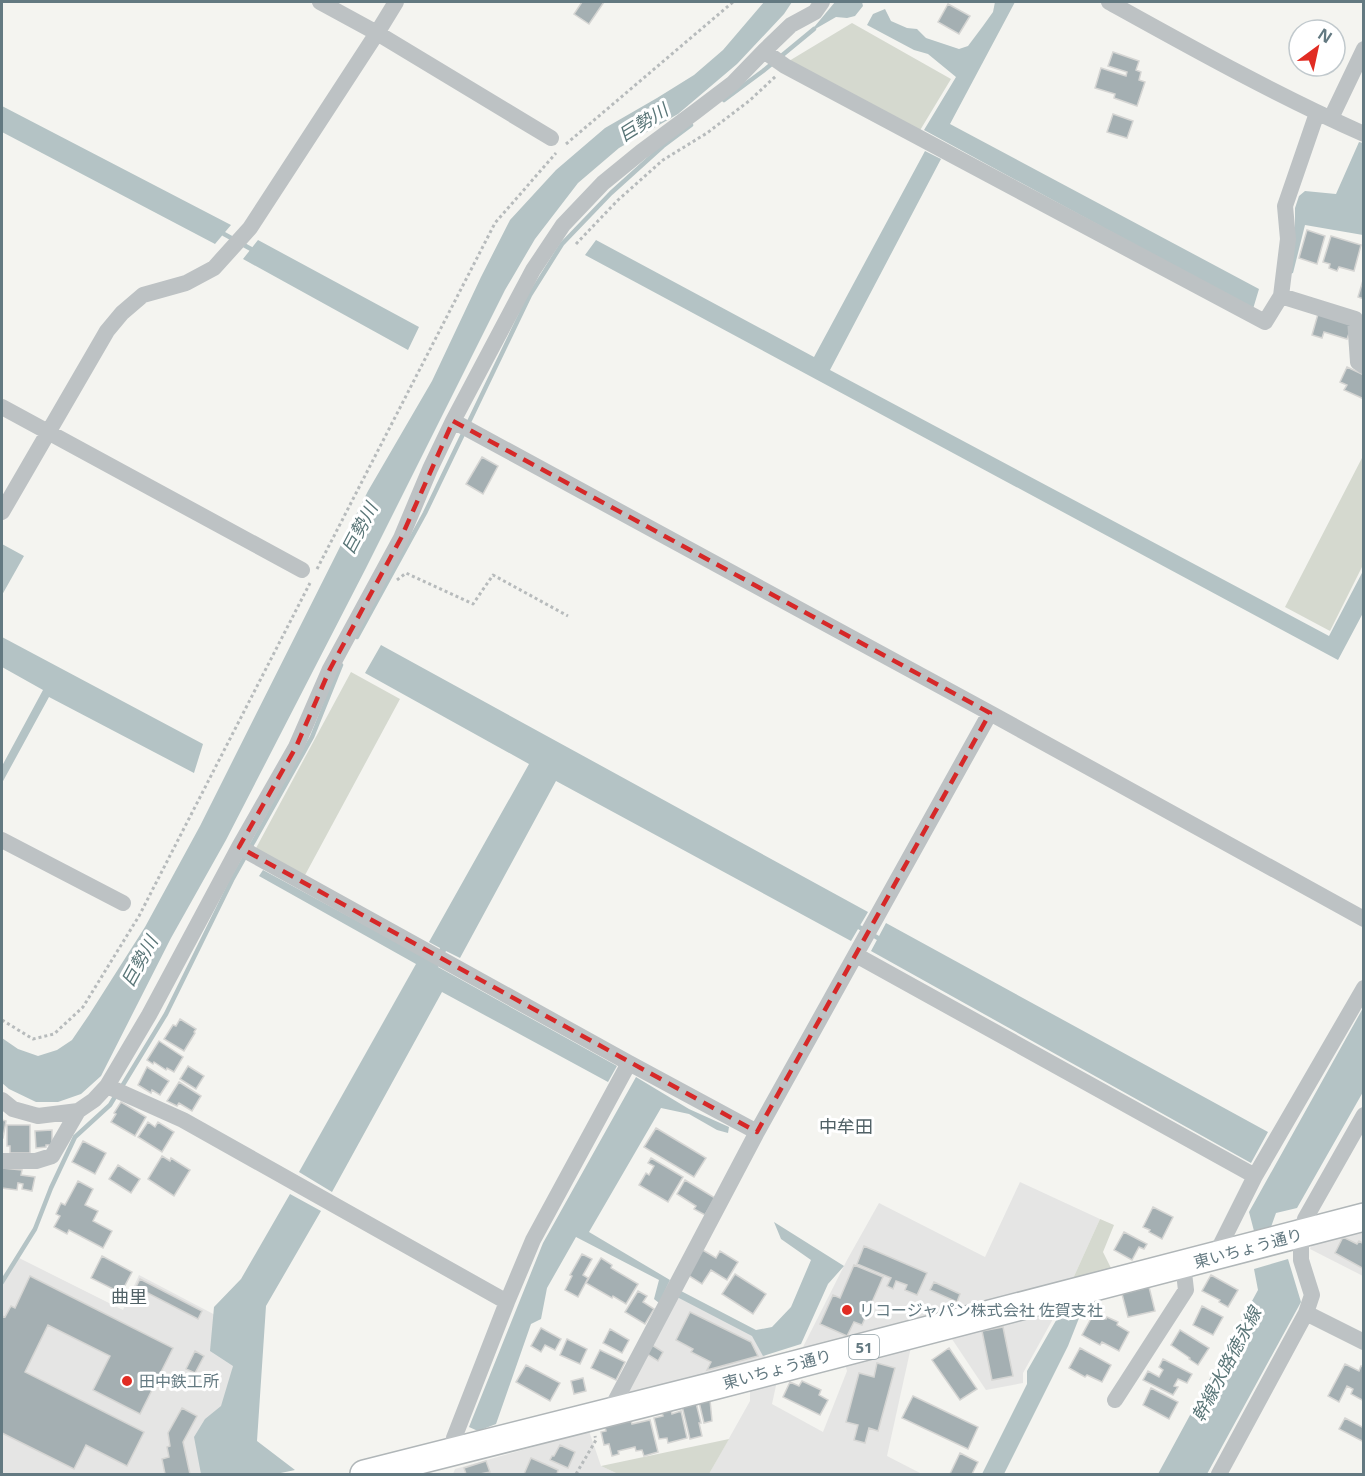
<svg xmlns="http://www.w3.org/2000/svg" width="1365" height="1476" font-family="'Noto Sans','Noto Sans JP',sans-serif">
<rect width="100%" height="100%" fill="#f4f4f0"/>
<path fill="#e5e5e4" d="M1020 1182 1100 1219 1071 1283 802 1349 847 1260 879 1203 985 1257Z
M1363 1230V1276L1310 1249 1312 1243Z
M17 1257 123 1310 139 1275 240 1328 213 1474H2V1282Z
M677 1291 761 1338 766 1359 622 1396Z
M1059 1308 1023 1373V1383L986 1390 948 1333Z
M911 1347 887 1456 922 1474H709L750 1401V1388L777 1381 772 1404 823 1432 847 1371 845 1364Z
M589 1431 601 1466 618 1474H453L455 1469Z"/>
<path fill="#d5d9cf" d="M852 23 951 79 919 132 789 61Z
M1363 456V565L1330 631 1285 607Z
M351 672 400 699 304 877 255 850Z
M1100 1219 1114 1225 1103 1252 1114 1274 1071 1283Z
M729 1439 709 1474H618L601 1466Z"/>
<path fill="#b4c3c5" d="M764 2H792L784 14 737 64 678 114 619 148 578 183 535 239 505 290 366 568 226 840 171 938 101 1076 81 1094 58 1102H36L9 1089 2 1083V1038L18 1049 38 1056 57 1050 72 1040 89 1015 145 927 200 826 368 491 432 381 481 277 510 220 556 170 605 128 657 98 694 75 723 50Z
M835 2H862L863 6 855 16 847 18 836 17 810 32Z
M995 2H1015L950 124 1259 289 1253 309 924 130 956 77 928 54 914 50 867 25 873 14 885 9 891 21 907 28 917 29 926 38 959 49 968 46 983 26 993 12Z
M2 106 231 225 215 244 2 132Z
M1359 142 1363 143V235L1305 225 1293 273 1290 274 1295 226V208L1299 196 1305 191 1336 194Z
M925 151 941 159 830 370 1329 636 1363 571V613L1338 660 585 255 596 240 814 357Z
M258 240 419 327 408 350 243 259Z
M2 544 24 556 2 595Z
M2 637 203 744 194 773 49 697 2 783V766L43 690 2 667Z
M381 645 868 912 851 941 556 781 460 958 446 951 438 967 617 1066 608 1082 442 992 332 1192 299 1172 416 964 259 876 263 870 435 963 440 948 429 942 529 764 365 673Z
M886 923 1268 1132 1251 1163 871 951Z
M1363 1008V1092L1297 1208 1276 1213 1271 1227 1254 1231 1249 1212Z
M636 1077 689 1109 729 1127 728 1133 717 1130 689 1114 661 1108 589 1232 670 1280 659 1303 654 1299 659 1280 576 1237 547 1288 541 1319 531 1324 496 1424 478 1431 469 1427 543 1243Z
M290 1194 321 1211 266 1306 257 1441 295 1470 276 1474H201L194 1437 205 1419 221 1406 233 1366 210 1351 214 1307 241 1279Z
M774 1222 844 1266 828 1284 801 1344 763 1356 752 1336 677 1297 681 1291 756 1330 772 1327 791 1307 811 1260 781 1239Z
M1288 1259 1301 1302 1207 1474H1158L1258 1290 1254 1269Z
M1083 1308 1068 1346 1004 1474H982L1027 1384V1371L1062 1310Z"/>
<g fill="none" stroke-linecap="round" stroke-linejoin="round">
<path stroke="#b4c3c5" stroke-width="4.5" d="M724 100 763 71 814 29
M224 234 251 249
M468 424 530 295 562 244 611 193 663 146 691 125
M357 637 425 513 464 432
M250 848 312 737 341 665
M859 927 878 938
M121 1088 166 1014 232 880 246 855
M2 1282 35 1229 51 1188 75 1137 110 1105 116 1095"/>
</g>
<path fill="#a4afb2" stroke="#d5d5d3" stroke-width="1.5" d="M582 2H604L589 24 574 14Z
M948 4 970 16 959 34 938 22Z
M1113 52 1139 61 1136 70 1141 72 1139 80 1145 82 1137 106 1114 98 1115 94 1095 88 1101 68 1126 76 1127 72 1108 66Z
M1113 114 1133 121 1127 138 1107 132Z
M1307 230 1325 236 1317 264 1299 258Z
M1331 236 1361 245 1354 271 1339 267 1337 271 1329 268 1330 264 1323 262Z
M1364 277V299L1358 297Z
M1318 314 1352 325 1347 339 1324 332 1322 338 1312 335Z
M1347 367 1364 375V399L1344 390 1347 385 1340 382Z
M482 457 498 466 483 494 466 484Z
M180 1019 196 1029 194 1032 195 1033 184 1051 164 1039 173 1025 176 1026Z
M159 1041 183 1057 174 1072 167 1068 166 1070 154 1062 153 1064 147 1060Z
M188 1066 204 1076 196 1089 180 1079Z
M147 1067 169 1081 160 1095 152 1090 151 1093 138 1085Z
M179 1082 201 1096 192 1111 179 1103 177 1106 167 1101Z
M121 1102 146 1117 135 1136 111 1122 116 1114 114 1113Z
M2 1120 6 1121 3 1138H2Z
M148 1122 155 1127 158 1122 174 1132 162 1152 138 1137Z
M7 1125H30V1153H10V1146H7Z
M656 1128 706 1158 694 1177 644 1147Z
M52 1130V1145H46V1147L36 1148 35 1131Z
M83 1141 106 1153 95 1174 72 1162Z
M162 1156 170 1161 171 1158 190 1170 174 1196 148 1179Z
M651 1158 683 1177 668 1202 639 1185 646 1173 649 1175 654 1166 648 1163Z
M118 1165 140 1179 131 1193 109 1179Z
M2 1168 22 1170 21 1175 35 1177 32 1191 22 1189 23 1184 18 1183 17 1190 2 1188Z
M685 1180 715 1198 705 1215 694 1209 696 1206 677 1194Z
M78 1181 93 1189 85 1205 98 1211 93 1221 112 1231 103 1248 69 1230 67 1234 54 1227 60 1216 56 1214 61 1203 65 1205Z
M1153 1207 1173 1217 1162 1239 1149 1232 1150 1230 1143 1227Z
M1124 1232 1147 1244 1144 1249 1139 1247 1132 1260 1114 1250Z
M1343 1237 1357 1244 1359 1241 1364 1244V1269L1335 1253Z
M864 1246 927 1273 917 1295 905 1290 907 1285 896 1281 893 1289 887 1286 891 1278 857 1264Z
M701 1249 716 1258 720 1251 738 1262 727 1280 711 1270 702 1284 686 1274Z
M582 1254 592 1259 583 1275 588 1278 578 1297 565 1290 572 1276 570 1275Z
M102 1256 132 1272 121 1293 91 1278Z
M601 1258 612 1265 611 1268 638 1284 626 1304 613 1296 612 1298 586 1283Z
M854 1265 883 1277 862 1325 854 1322 847 1336 820 1324 833 1295 840 1298Z
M735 1274 766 1294 753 1314 722 1294Z
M1211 1275 1238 1290 1228 1307 1219 1302 1220 1300 1202 1291Z
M30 1276 173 1348 140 1414 93 1390 110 1356 48 1325 25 1372 144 1432 127 1466 86 1445 74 1469 2 1433V1316L5 1317 11 1306 15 1308Z
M140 1279 202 1311 198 1319 136 1287Z
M934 1282 960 1294 957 1302 930 1290Z
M1149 1287 1155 1311 1128 1317 1122 1294Z
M638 1291 647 1296 643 1302 654 1309 645 1324 625 1312Z
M1202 1306 1223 1317 1213 1335 1193 1325Z
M690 1312 751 1342 758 1356 707 1370 711 1362 691 1352 693 1349 676 1340Z
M1094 1313 1106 1319 1107 1317 1118 1322 1117 1325 1129 1332 1119 1351 1102 1342 1100 1345 1082 1335Z
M1003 1327 1013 1376 992 1380 982 1331Z
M541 1328 561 1339 555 1350 545 1345 541 1352 531 1346Z
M610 1329 629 1340 622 1353 603 1343Z
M1180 1330 1209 1348 1198 1365 1189 1359 1190 1358 1171 1345Z
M567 1339 587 1349 580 1364 560 1355Z
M652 1345 663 1352 658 1361 647 1354Z
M949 1348 977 1389 960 1400 932 1360Z
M1080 1348 1111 1365 1102 1382 1087 1375 1085 1377 1069 1368Z
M600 1350 625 1362 616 1380 591 1368Z
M195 1351 204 1356 195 1373 186 1369Z
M1163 1359 1192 1374 1187 1383 1178 1379 1174 1386 1178 1387 1173 1395 1143 1380 1148 1371 1159 1377 1163 1370 1159 1367Z
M877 1363 895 1368 878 1431 869 1428 865 1443 854 1440 858 1425 846 1422 859 1373 874 1377Z
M1345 1364 1359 1371 1361 1366 1364 1367V1401L1351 1394 1353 1389 1347 1386 1339 1402 1328 1396Z
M526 1365 560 1383 550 1401 516 1382Z
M583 1378 586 1391 574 1394 571 1381Z
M802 1381 821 1390 819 1395 828 1400 820 1415 783 1397 790 1382 799 1386Z
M1151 1388 1178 1402 1169 1419 1143 1405Z
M913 1396 978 1427 968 1449 902 1418Z
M710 1400 712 1421 704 1423 699 1402Z
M696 1403 701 1423H699L702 1436 690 1439 682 1406Z
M182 1408 197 1416 183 1442 190 1474H165L162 1459 169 1457 167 1447 170 1446 168 1433Z
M671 1410 672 1414 681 1411 687 1438 668 1443 667 1438 659 1439 654 1418 663 1416 662 1413Z
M1345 1418 1364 1428V1442L1339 1429Z
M650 1420 658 1452 644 1456 642 1450 636 1451 635 1447 618 1451 619 1454 612 1456 609 1444 604 1445 601 1432 606 1431 605 1427 631 1421 632 1424Z
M560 1445 575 1452 568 1468 550 1460 552 1456H554Z
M960 1453 978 1462 972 1474H950Z
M531 1458 558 1470 557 1474H524Z
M486 1461 490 1472 480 1474H466L464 1468Z"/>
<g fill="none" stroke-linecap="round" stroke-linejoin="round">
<defs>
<path id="primary" d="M364 1474 713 1386 1364 1217"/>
</defs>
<use href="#primary" stroke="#b0b6b8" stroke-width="30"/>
<path stroke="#b7bbbc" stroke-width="3" stroke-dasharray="3 3" stroke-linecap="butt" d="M566 144 733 2
M576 244 618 200 663 160 707 133 749 101 776 76
M317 569 495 223 556 153
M397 580 406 573 473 604 493 575 568 616
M2 1020 33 1039 54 1034 83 1007 139 916 310 583
M576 1474 596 1440 595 1436"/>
<path stroke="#bdc2c4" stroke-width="16" d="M320 2 377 33 551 138
M1109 2C1192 48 1276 95 1364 134
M764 51 785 66 1265 322 1281 296 1288 239 1285 206 1317 113
M1331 118 1364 49
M1281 296 1355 319 1358 362 1364 366
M2 407 302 570
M453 421 990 713 1364 919
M2 512 107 331 122 313 143 295 186 283 214 268 250 228 377 33 396 2
M2 840 123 903
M239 847 296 747 330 669 401 538 430 469 453 421 533 270 563 225 603 183 641 152 695 112 733 83 764 51 791 25 815 12 822 2
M856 955 1255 1176
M107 1086 183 1120 507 1302
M2 1100 13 1109 38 1116 78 1111 94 1100 107 1086 149 1015 239 847 629 1063 757 1132
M2 1161H36L52 1156 78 1111
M1215 1256 1255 1176 1364 988
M1306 1313 1364 1342
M1115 1400 1186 1290 1183 1264
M609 1413 757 1132 990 713
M451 1452 454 1438 507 1302 533 1240 629 1063
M1219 1474 1306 1313 1312 1295 1301 1260V1234L1305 1219 1364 1115"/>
<use href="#primary" stroke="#fff" stroke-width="27"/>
</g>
<path fill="none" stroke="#d62828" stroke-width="4.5" stroke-dasharray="12 8" stroke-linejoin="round" d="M453 421 990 713 757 1132 239 847 296 747 330 669 401 538Z"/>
<g fill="#e12c23" stroke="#fff" stroke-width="2">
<circle cx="847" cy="1310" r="6"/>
<circle cx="127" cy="1381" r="6"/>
</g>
<g text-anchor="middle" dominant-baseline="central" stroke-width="6" stroke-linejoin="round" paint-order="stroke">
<rect fill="#fff" stroke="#92a1a7" stroke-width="1.5" x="849" y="1335" width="30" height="24" rx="4.5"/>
<g font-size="15" font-weight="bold" fill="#637981">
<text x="864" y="1347">51</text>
</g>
<g font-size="16" fill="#637981" stroke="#fff">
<text transform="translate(1248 1248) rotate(-15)">東いちょう通り</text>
<text transform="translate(777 1369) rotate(-15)">東いちょう通り</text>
</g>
<g font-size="16" fill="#637981" stroke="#fff" text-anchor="start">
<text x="859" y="1310">リコージャパン株式会社 佐賀支社</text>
<text x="139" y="1381">田中鉄工所</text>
</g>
<g font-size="18" font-style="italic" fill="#5a7678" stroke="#fff">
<text transform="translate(643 122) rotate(-32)">巨勢川</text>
<text transform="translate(359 528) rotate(-62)">巨勢川</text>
<text transform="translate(139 961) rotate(-61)">巨勢川</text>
<text transform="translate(1226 1364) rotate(-62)">幹線水路徳永線</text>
</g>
<g font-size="18" fill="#516166" stroke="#fff">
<text x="846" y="1126">中牟田</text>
<text x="129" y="1296">曲里</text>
</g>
</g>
<rect width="1365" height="1476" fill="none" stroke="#637981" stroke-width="6"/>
<g transform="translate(1317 48) rotate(33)"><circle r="28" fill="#ffffff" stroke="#c1c9cd" stroke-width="1.5"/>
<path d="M0-4.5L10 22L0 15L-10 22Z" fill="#e12c23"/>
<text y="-9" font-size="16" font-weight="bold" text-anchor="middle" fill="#637981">N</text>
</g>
</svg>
